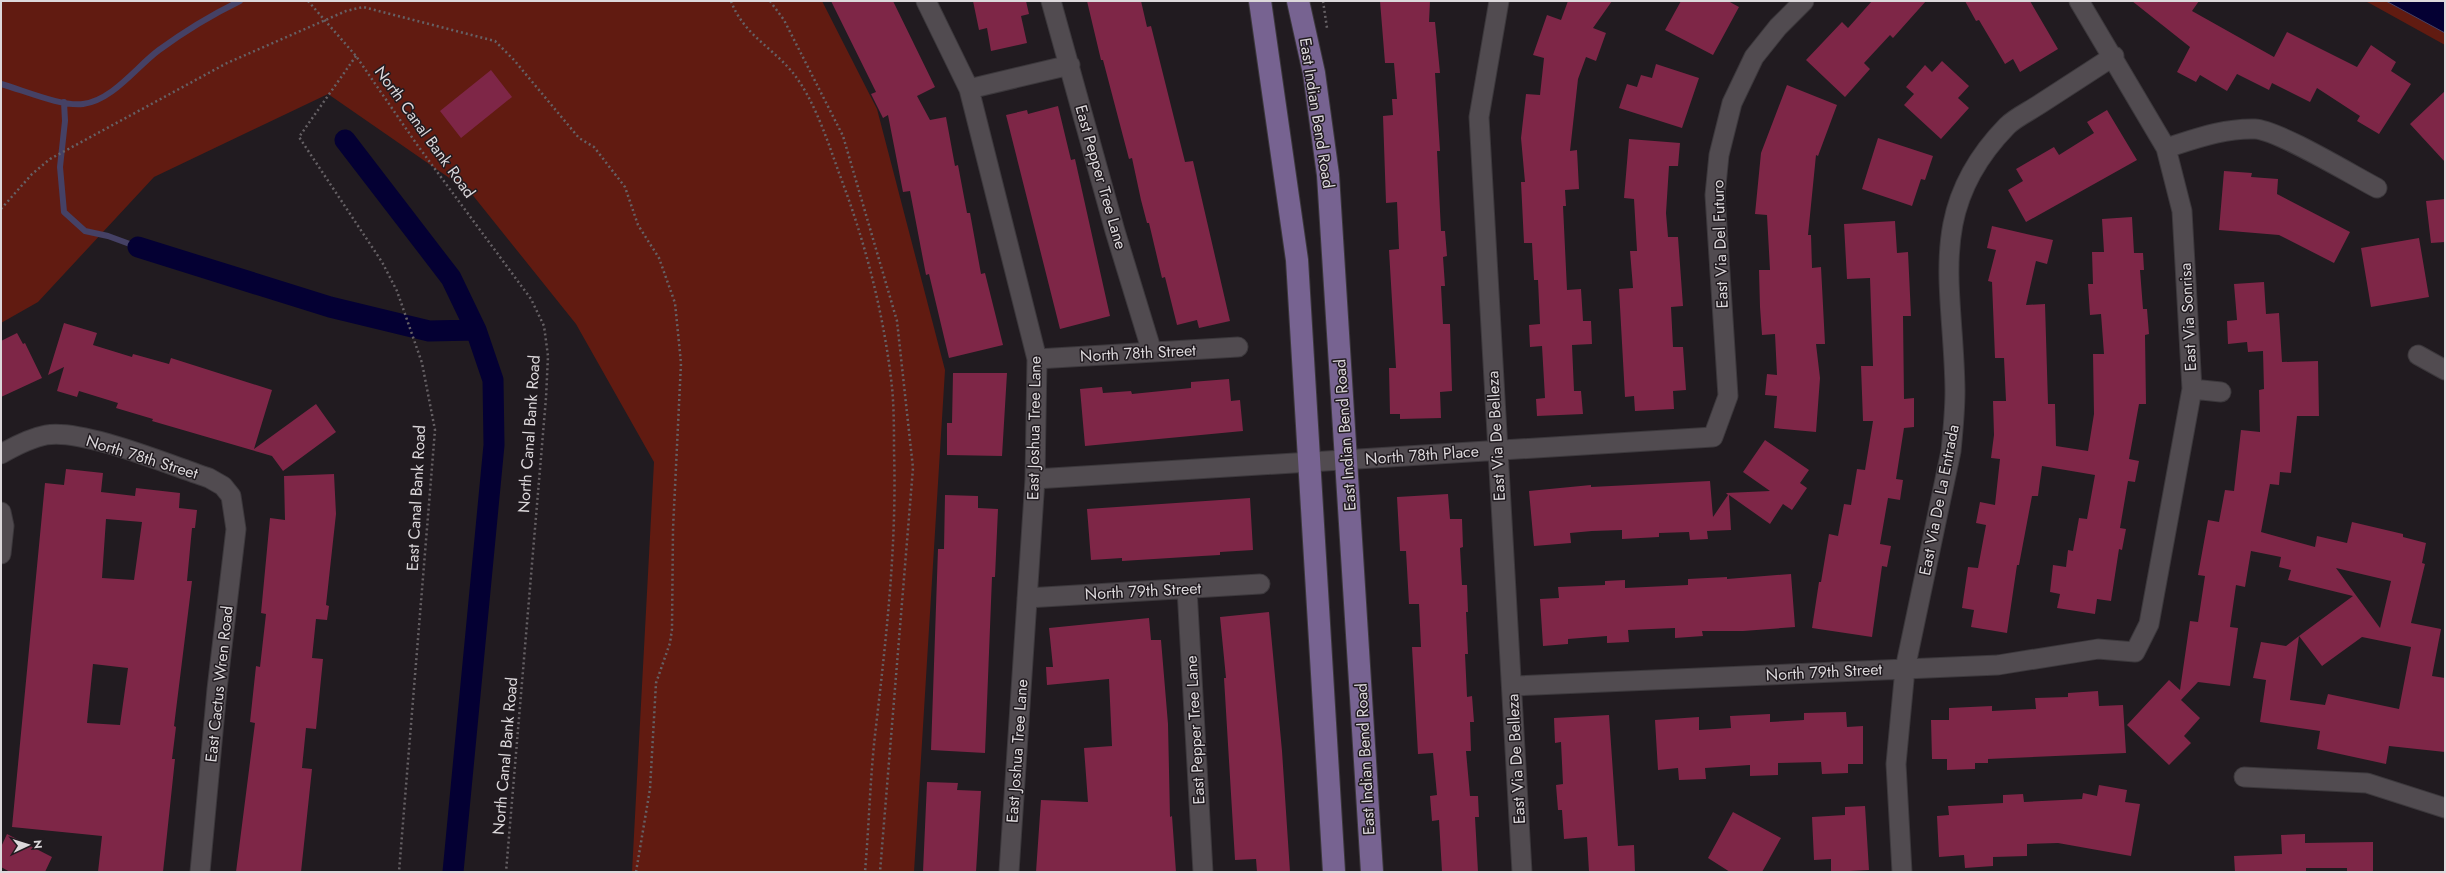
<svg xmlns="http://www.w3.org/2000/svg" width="2446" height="873" font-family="Jost,sans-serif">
<rect width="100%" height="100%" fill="#211b20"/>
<path fill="#611b11" d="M1 1H822L877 109 945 370 914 872H632L654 462 576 324 471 193 328 94 154 177 38 302 1 323Z
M2365 1H2445V45L2371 4Z"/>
<path fill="#040033" stroke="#454165" d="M2386 1H2445V33Z"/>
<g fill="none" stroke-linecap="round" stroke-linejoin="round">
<path stroke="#454165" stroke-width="6" d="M1 84C23 90 62 107 83 104 113 100 136 67 159 50 185 31 211 15 240 1
M64 102 65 121 60 167 64 212 85 231 108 236 138 247"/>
<path stroke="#040033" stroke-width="21" d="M345 140 451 278 476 330 493 380 494 445 453 872
M138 247 330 307 429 331 476 330"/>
</g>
<path fill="#7e2647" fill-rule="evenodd" d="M831 1H893L935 87 917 96 930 120 946 117 955 166 958 165 967 213H970L981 274 985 273 1003 345 949 358 929 274 926 275 910 191 903 192 888 115 883 118 871 94 876 92Z
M973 1H1026L1029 14 1021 16 1027 43 991 51 987 28 979 30Z
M1087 1H1141L1147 27 1151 26 1185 162 1193 161 1230 321 1199 328 1197 320 1177 325 1165 277 1162 278 1149 223H1147L1141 200 1132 158 1129 159 1103 60H1101Z
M1380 1H1430L1429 22H1435L1440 73H1435L1440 151H1437L1441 231H1445L1447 256 1443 257 1445 286H1441L1443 324H1450L1452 391 1440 392 1441 418 1400 419V414H1390L1389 368H1396L1389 250 1399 249 1397 202 1386 203 1383 116 1393 115 1392 99H1397L1394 63H1385Z
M1568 1H1612L1593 28 1606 33 1596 61 1586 57 1578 79 1570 151 1577 150 1579 189 1565 190 1566 206H1563L1567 290 1581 289 1583 321H1591L1592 344 1572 345 1574 391H1581L1583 414 1537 416 1536 399 1545 398 1542 346 1530 347 1529 325 1540 324 1538 280H1534L1532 243H1524L1521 182H1525L1521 138 1526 94 1540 95 1544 58 1533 55 1547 15 1561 20Z
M1681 1H1728L1739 7 1713 55 1665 30Z
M1872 1H1926L1893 38 1890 35 1864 63 1870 69 1845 97 1806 60 1842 22 1848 28Z
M1965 1H2030L2058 49 2020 72 2013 59 2005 64 1979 20 1976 21Z
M2132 1H2199L2192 11 2274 57 2287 32 2357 67 2371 45 2396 62 2391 71 2411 84 2379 134 2357 121 2360 116 2317 88 2310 102 2272 83 2269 90 2237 74 2227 91 2200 75 2196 82 2177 72 2190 47Z
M1942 61 1969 86 1958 98 1969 108 1941 139 1904 105 1914 94 1906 87 1925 65 1932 72Z
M1656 64 1699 78 1682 128 1619 108 1627 84 1637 87 1641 75 1652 78Z
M491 70 512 97 461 138 440 111Z
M1787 85 1837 105 1818 156 1816 155 1808 235H1811L1812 268 1821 267 1825 344H1816L1820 378 1816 432 1774 428 1777 396 1765 395 1767 374 1777 375 1775 334 1762 335 1760 307 1759 270H1770L1767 215 1755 214 1761 153Z
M2445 91V162L2410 124Z
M1058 106 1071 160 1075 159 1110 316 1060 329 1006 115 1027 110 1028 114Z
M2107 110 2137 160 2026 222 2008 190 2023 181 2016 169 2054 147 2059 155 2094 133 2087 122Z
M1878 138 1933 156 1925 180 1921 179 1912 206 1862 189Z
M1629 139 1680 143 1678 166H1669L1666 213 1668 237H1678L1683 306 1671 307 1673 347H1683L1686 390 1673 391 1674 409 1635 411 1634 396 1625 397 1619 289 1633 288 1630 251H1637L1634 199 1624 198Z
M2224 171 2252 173 2251 177 2278 179 2277 194 2350 232 2334 263 2279 235 2219 230Z
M2445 199V242L2431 243 2426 201Z
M2132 217 2134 253H2143L2144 270H2140L2143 309H2147L2149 334 2145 335 2146 404H2139L2129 459 2139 461 2135 482 2128 481 2120 528 2126 529 2122 550 2119 549 2111 601 2097 599 2095 614 2057 608 2060 594 2050 592 2053 565 2066 567 2068 550 2073 551 2079 518 2087 519 2095 475 2042 466 2038 496H2032L2019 565H2017L2007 633 1971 627 1974 610 1962 608 1968 567 1978 568 1986 525 1976 523 1980 502 1995 505 2000 459 1991 458 1994 435 1993 401H2006L2004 358H1995L1992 282 1988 281 1996 250 1987 248 1992 226 2053 240 2047 264 2036 261 2026 305 2045 304 2048 404H2055L2056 446 2088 451 2094 414 2093 354H2104L2101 314 2090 315 2088 284H2093L2092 252H2104L2102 219Z
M1895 221 1897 253 1908 252 1911 316H1903L1904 399 1914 398V427L1904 428 1896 479 1903 480 1900 500 1888 498 1880 544 1891 546 1887 567 1882 566 1872 637 1812 628 1819 582H1821L1829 534 1838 536 1844 504 1851 505 1857 469 1865 470 1873 421H1863L1861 366H1873L1870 278 1847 279 1844 224Z
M2419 238 2429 297 2371 307 2361 248Z
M2264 282 2266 314 2279 313 2282 362 2318 361 2319 416H2297L2291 473 2280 472 2279 485 2270 484 2261 532 2315 547 2317 536 2347 543 2352 522 2403 534V537L2426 543 2422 563 2425 564 2411 623 2441 629 2432 676 2445 678V752L2389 746 2386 764 2317 749 2320 731 2260 722 2266 680 2253 678 2261 642 2286 646 2299 636 2290 700 2325 705 2328 694 2399 709 2411 647 2362 637 2322 666 2299 636 2353 596 2288 580 2291 570 2279 567 2281 557 2251 551 2245 587 2236 585 2230 627 2238 628 2230 686 2198 682 2181 700 2200 718 2184 736 2191 743 2169 765 2127 725 2169 680 2180 690 2190 621 2198 622 2205 576 2198 575 2208 520 2219 522 2225 490 2234 491 2241 430 2260 432 2259 390 2264 389 2263 351 2248 352 2247 342 2228 344 2227 321 2237 320 2234 284ZM2336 568 2391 581 2380 628 2355 594Z
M64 323 97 333 93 345 132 357 133 354 169 364 171 358 272 390 254 449 316 404 336 432 283 471 272 456 152 421 153 419 116 408 118 403 79 391 77 397 57 391 64 367 48 375Z
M17 333 23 344 25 343 42 378 1 397V341Z
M953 373H1007L1002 456 947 455V423H952Z
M1229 379 1231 401 1240 400 1243 431 1085 446 1080 389 1102 387 1103 393 1131 391 1132 394 1191 388V382Z
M1765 440 1809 470 1800 483 1807 488 1792 510 1783 504 1770 524 1729 495 1731 530 1707 531 1708 539 1690 540 1689 532 1659 533V537L1622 539V530L1592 531 1570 533 1571 543 1534 546 1529 491 1591 485V487L1710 481 1713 517 1728 495 1726 493 1770 491 1743 472Z
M66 469 103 473 101 492 135 496 136 488 180 493 179 508 197 510 195 528H192L187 581H192L174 726 176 727 172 759H175L163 872H98L102 836 12 827 45 483 64 485ZM106 519 142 522 134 580 102 578ZM93 664 128 668 120 725 87 723Z
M334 474 336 514 326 605 329 606 327 620 316 619 312 658 323 659 316 729 306 728 302 768 312 769 301 872H236L255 723 250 722 256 666 260 667 266 614 261 613 270 518 285 520 284 476Z
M1448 494 1450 519H1462L1463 547 1460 548 1462 585H1467L1468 612H1466L1468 654H1465L1467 697 1472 696 1474 722H1470L1471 751H1466L1470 796H1478L1479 817H1475L1478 872H1442L1439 820 1432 821 1430 796 1437 795 1433 753 1418 754 1412 647H1421L1419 604H1409L1406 551H1400L1397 497Z
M945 495 978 496V508L998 509 995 577H992L985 753 931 750 938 549H944Z
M1250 498 1253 550 1220 552V555L1202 556 1122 561V558L1091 560 1087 509Z
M1791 574 1795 627 1743 631H1702L1703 636 1675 638V628L1628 630 1629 642 1607 643V636L1568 639V644L1543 646 1540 599 1559 598 1558 587 1605 585V581L1625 580V588L1688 585V579L1727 577V579Z
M1269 612 1282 751 1290 872H1257L1256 859 1235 860 1224 678H1226L1220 617Z
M1149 618 1151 640H1161L1168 724 1170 817 1172 816 1176 872H1036L1041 800 1088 802 1084 748 1112 746 1109 679 1047 685 1046 667H1053L1049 628Z
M2098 691 2099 706 2123 705 2126 753 1988 759V763H1975V769L1947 770V759H1932L1931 720H1949V708L1992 706V711L2036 709 2035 698 2068 697V693Z
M1846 712 1847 727 1863 726V764H1848V773L1822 774 1821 762 1778 763V775L1750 776V765L1705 768 1706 779 1679 780 1678 768 1658 770 1655 720 1699 717V730L1731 728 1730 716 1770 714V722L1804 720V713Z
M1609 715 1618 846 1634 845 1635 872H1589L1587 837 1564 839 1562 810H1558L1556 785 1563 784 1561 742 1555 743 1554 718Z
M927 782 958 783 957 790 981 791 976 872H923Z
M2099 785 2127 790 2125 802 2140 804 2131 856 2058 843 2027 844V856L1993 857V866L1965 868 1964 855 1939 857 1937 816 1949 815 1948 806 2003 803V795L2023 794 2024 802 2082 799 2083 793 2097 796Z
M1865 806 1869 870 1831 872V859L1814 860 1812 817 1845 815V807Z
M1733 812 1781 838 1762 872H1730L1708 858Z
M7 834 52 857 45 872H10L1 867V847Z
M2305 834V843L2373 842V872H2347V868H2306V872H2235L2234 856 2282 854 2281 835Z"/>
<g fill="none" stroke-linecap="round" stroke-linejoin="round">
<defs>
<path id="minor" d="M926 1 969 89 1037 359 1035 479 1009 872
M1051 1 1115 231 1152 352
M1499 1 1479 117 1522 872
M969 89 1070 65
M2166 148C2195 139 2224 128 2255 129 2278 130 2352 175 2377 188
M2418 355 2445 370
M1037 359 1238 347
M2192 389 2221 392
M1 454C15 446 30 438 46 435 82 428 172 466 209 478L223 486 231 496 236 529 217 689 200 872
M1035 479 1713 437 1728 396 1715 195 1719 155 1732 103 1754 57 1778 27 1804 1
M1 512 4 526 1 554
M1187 589 1203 872
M1027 598 1260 584
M1512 686 1998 665 2098 649 2135 652 2149 624 2192 389 2182 211 2166 148 2079 1
M2244 777 2367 783 2445 808
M1902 872 1896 764 1905 669 1951 451C1953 431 1955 411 1955 391 1954 287 1924 211 2007 126 2016 117 2030 111 2040 104 2065 88 2089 72 2114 56"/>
<path id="major" d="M1260 1 1297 260 1334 872
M1298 1 1314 73 1328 175 1372 872"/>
</defs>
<use href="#minor" stroke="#3c383c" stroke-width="21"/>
<use href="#major" stroke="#3c383c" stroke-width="24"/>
<path stroke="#666165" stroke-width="2.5" stroke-dasharray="2 3" stroke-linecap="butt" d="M308 1 356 56 418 146 531 299 544 326 548 356 546 398 506 872
M731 1C743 34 772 47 793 73 814 99 828 142 839 173 865 241 884 314 892 387 894 408 894 430 894 451 897 546 886 640 875 735 870 780 869 826 865 872
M770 1 784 20 843 136 897 321 913 468 880 872
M1323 1 1327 28
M356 56 299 137 382 262 397 291 422 363 435 430 399 872
M1 209 32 174 50 159 227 63 346 11 363 7 495 41 514 60 579 138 594 147 625 187 638 225 659 258 675 303 681 363 673 529 672 629 670 643 656 683 650 789 636 872"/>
<use href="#minor" stroke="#514b50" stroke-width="19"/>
<use href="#major" stroke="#776391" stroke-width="22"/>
</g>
<g text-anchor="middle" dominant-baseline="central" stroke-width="3" stroke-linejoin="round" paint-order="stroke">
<g font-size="16" fill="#dcd8db" stroke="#211b20">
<text transform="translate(1317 113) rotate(81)">East Indian Bend Road</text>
<text transform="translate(425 132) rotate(54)">North Canal Bank Road</text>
<text transform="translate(1101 177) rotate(74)">East Pepper Tree Lane</text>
<text transform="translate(1720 244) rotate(-92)">East Via Del Futuro</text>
<text transform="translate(2188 317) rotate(-93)">East Via Sonrisa</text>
<text transform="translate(1138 353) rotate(-3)">North 78th Street</text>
<text transform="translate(1034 428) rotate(-89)">East Joshua Tree Lane</text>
<text transform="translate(529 434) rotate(-86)">North Canal Bank Road</text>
<text transform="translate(1345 435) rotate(-94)">East Indian Bend Road</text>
<text transform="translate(1496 436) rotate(-93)">East Via De Belleza</text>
<text transform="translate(1422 455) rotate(-4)">North 78th Place</text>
<text transform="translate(142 457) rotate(17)">North 78th Street</text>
<text transform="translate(416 498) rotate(-87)">East Canal Bank Road</text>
<text transform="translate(1939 500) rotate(-79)">East Via De La Entrada</text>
<text transform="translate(1143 591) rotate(-3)">North 79th Street</text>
<text transform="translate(1824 672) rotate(-3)">North 79th Street</text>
<text transform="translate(219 684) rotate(-84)">East Cactus Wren Road</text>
<text transform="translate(1195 730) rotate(-93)">East Pepper Tree Lane</text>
<text transform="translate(1017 751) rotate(-86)">East Joshua Tree Lane</text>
<text transform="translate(505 756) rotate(-85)">North Canal Bank Road</text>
<text transform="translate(1365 759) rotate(-93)">East Indian Bend Road</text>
<text transform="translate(1516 759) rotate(-93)">East Via De Belleza</text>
</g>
</g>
<rect width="2446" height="873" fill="none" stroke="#dcd8db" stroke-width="4"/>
<g transform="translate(28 845) rotate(86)" stroke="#211b20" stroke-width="3" paint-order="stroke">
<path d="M0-3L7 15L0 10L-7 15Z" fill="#dcd8db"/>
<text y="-6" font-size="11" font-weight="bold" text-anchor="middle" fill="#dcd8db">N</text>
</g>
</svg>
